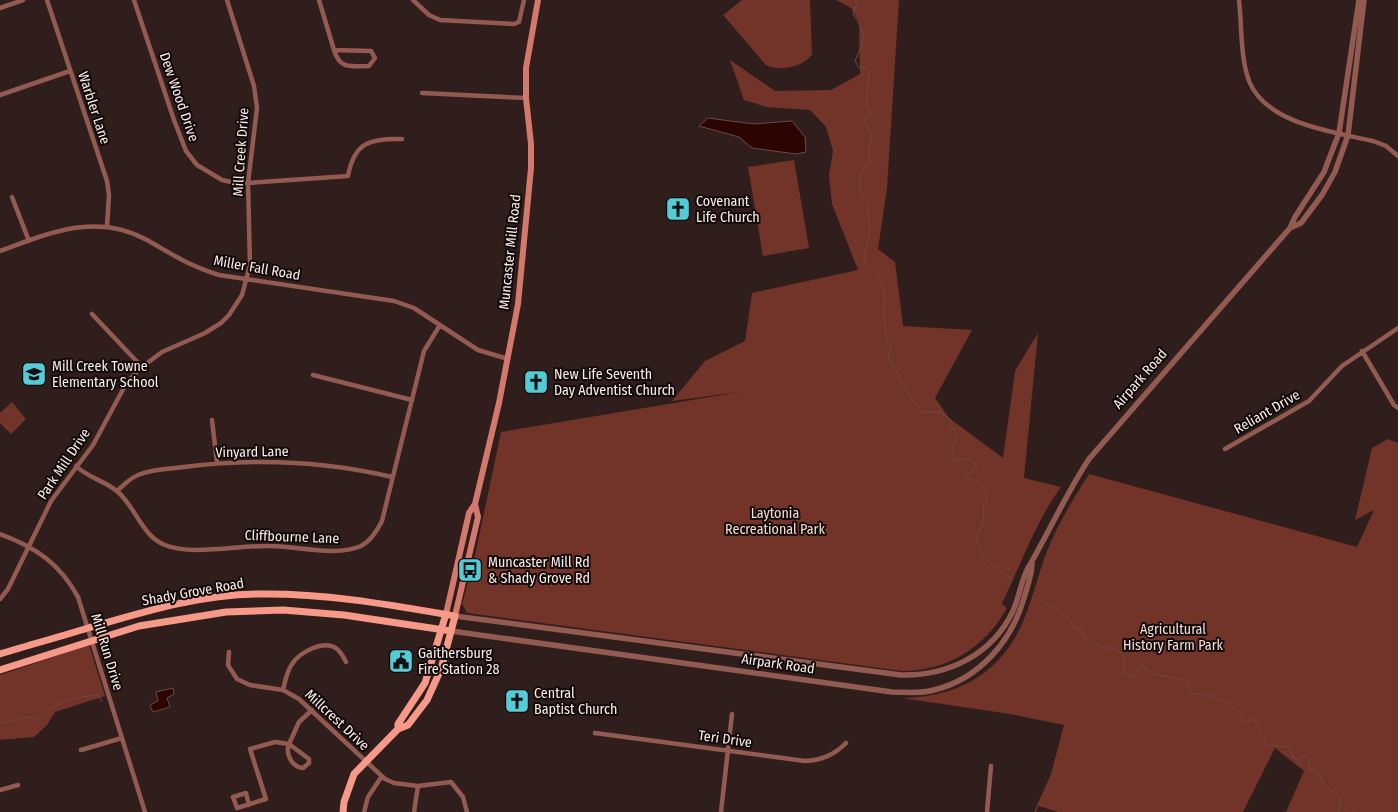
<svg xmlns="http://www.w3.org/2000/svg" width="1398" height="812" font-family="'Fira Sans Condensed',sans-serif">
<rect width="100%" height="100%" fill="#2f1e1b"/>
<path fill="#723329" d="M742 0H810L812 54C804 67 780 72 766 65L723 15Z
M836 0H899L887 188 878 249 895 262 903 326 972 330 935 398 949 418 1003 458 1015 371 1038 333 1024 478 1061 487C1035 523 1021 564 1002 604L1007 608C985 648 947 671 902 671L467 613 462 604 474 560 501 432 740 392 672 401 705 361 745 341 752 293 858 270 832 204 829 175 833 151 826 127 810 110 766 107 744 100 730 60 775 91 831 90 860 74 859 22 851 8Z
M794 160 809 248 763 256 748 167Z
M12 402 26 419 11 434 0 423V413Z
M1388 439 1398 443V812H1286L1304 771 1275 748 1243 812H1059L1038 806 1036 812H1034L1051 774 1064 725 1010 714 902 698C956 697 999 675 1022 624 1031 603 1037 580 1044 559 1055 529 1072 500 1089 474L1357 547 1374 510 1355 520 1372 448Z
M89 645 105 696 55 712 47 725 34 737 0 740V675Z"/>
<path fill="#2c0402" stroke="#6a4a48" d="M708 118 754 124 792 121 805 137 806 152 796 154 752 148 739 137 699 126Z
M173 688 174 694 167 698 170 707 153 712 150 705 158 701 156 692Z"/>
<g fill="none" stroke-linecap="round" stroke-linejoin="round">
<path stroke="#6a4a48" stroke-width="1" d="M854 0 857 4 853 14C867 36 865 38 855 61L859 68 865 67 869 72 866 104 872 113 871 116 866 117 864 121 872 135 869 150 870 163C855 172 858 193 869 206 865 214 871 222 870 230 868 242 864 251 864 262 881 275 886 284 884 306 883 317 886 329 887 341L891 343 888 359C901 377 906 396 922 412 933 411 943 411 951 421L949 426 953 428 958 439 952 445 955 461 968 458 974 462 977 469 965 475C976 485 985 481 987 499L983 505 984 521 976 538 982 556 1011 579
M1038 596C1052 614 1063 604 1074 628L1081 629 1085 639C1093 639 1093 644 1099 646 1107 649 1119 647 1124 657 1127 662 1122 667 1124 673L1133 677 1140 666 1154 674 1186 680 1191 694C1212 692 1235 703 1245 722L1255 719 1267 745 1288 747 1293 757 1299 761 1303 756H1307L1310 762 1308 768 1318 771 1324 785 1341 798 1339 812
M0 723 26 717 37 719C53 704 76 696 98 695L102 702
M1350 812H1353"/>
<path stroke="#935a51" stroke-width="4.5" d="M47 0 107 181 109 195 107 226
M134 0 174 120 186 151 197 165 222 180 231 182 248 183 348 176C354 142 371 138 402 139
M319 0 334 50C340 70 351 66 369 66L375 58 371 51 334 50
M413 0 429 15 440 20 514 24 519 22 524 0
M1239 0C1242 26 1240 56 1249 81 1266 124 1334 132 1373 141L1386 146 1398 156
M0 8 23 0
M422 93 526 98
M0 95 70 71
M12 197 29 241
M0 251C49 233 97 212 147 240 175 256 188 265 219 275L394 301 414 308 478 350 508 359
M92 314 142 367
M1362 351 1394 405 1398 408
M313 375 412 400
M212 420 217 463
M1225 449 1309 401 1342 366 1398 328
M76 466C88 478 106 481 118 492 136 508 142 536 165 545 191 556 240 545 270 546 296 546 337 557 361 546 371 541 377 531 382 521L424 351 440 325
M117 491C124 485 130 478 138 475 152 469 169 469 184 467 255 458 323 461 392 477
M0 534C36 547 60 564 78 597L145 812
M0 599 8 589 51 501 93 445 127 382 142 367 162 352 205 333 221 323 229 315 242 295 250 265 248 183 257 108 254 86 227 0
M229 652 228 665 237 679 250 685 283 690 299 699 385 779 394 783 418 786 451 782 463 797 467 812
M283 690C285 681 287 671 292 664 300 652 324 639 337 649 341 652 344 658 346 662
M595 733 805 761C822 760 834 755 846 743
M289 744 309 759V763L303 768C292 767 285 754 289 744Z
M81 750 122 738
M0 790 18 785
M249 805 246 793 233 797 237 808 266 799 250 749 275 742 289 744 299 722 312 710
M364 812 368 797 382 776
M414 812 418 786
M721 812 732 714
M987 812 991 766"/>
<path stroke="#935a51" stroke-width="5.5" d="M1290 228 1301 223 1322 195 1335 172 1348 135 1364 0
M455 616 901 675C948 676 992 655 1013 611 1019 598 1021 581 1028 568 1049 532 1066 494 1089 459L1290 228 1295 217 1324 172 1339 133 1359 0
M451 631 892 692C906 692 921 694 934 690 979 679 1012 641 1024 598 1027 587 1032 575 1032 564"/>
<path stroke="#d3786a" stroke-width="6" d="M446 614 469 513 475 504 499 403 518 304 531 168V144L526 98V68L538 0
M455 616 478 517 475 504"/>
<path stroke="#f79989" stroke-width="7" d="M0 654C29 645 59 637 88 628 143 612 201 594 259 594 325 593 391 605 455 616L441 669 427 700 408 725 398 729 354 774 344 802 343 812
M0 670 139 626 226 612 283 610 344 615 451 631
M398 729V724L425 683 446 614"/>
</g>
<defs>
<symbol id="church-square" viewBox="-11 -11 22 22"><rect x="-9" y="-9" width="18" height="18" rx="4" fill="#52ccd5" stroke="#120a09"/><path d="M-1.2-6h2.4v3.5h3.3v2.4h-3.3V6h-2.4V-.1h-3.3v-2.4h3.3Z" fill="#111"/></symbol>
<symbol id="school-square" viewBox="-11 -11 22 22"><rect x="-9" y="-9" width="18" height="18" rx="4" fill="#52ccd5" stroke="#120a09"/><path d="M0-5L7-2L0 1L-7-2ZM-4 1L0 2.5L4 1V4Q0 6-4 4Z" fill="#111"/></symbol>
<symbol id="bus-square" viewBox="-11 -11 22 22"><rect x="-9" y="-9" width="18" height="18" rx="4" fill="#52ccd5" stroke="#120a09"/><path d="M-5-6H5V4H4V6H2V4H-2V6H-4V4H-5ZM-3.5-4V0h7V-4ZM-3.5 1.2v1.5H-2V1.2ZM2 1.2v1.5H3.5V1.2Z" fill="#111"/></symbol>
<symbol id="civic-square" viewBox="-11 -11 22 22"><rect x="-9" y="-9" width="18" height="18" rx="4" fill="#52ccd5" stroke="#120a09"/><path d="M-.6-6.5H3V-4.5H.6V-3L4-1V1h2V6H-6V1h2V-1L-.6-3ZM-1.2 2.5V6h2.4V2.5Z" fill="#111"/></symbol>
</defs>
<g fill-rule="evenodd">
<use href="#church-square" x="664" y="195" width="28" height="28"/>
<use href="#school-square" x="20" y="360" width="28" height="28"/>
<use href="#church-square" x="522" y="368" width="28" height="28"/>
<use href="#bus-square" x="456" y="556" width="28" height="28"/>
<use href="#civic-square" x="387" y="647" width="28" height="28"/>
<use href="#church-square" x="503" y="687" width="28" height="28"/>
</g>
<g text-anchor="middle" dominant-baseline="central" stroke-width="4" stroke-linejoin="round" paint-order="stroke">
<g font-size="14" fill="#fbeeec" stroke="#120a09">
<text transform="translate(179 97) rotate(71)">Dew Wood Drive</text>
<text transform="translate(94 108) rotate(72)">Warbler Lane</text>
<text transform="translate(241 152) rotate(-86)">Mill Creek Drive</text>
<text transform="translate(510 252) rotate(-84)">Muncaster Mill Road</text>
<text transform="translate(257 268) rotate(10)">Miller Fall Road</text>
<text transform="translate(1140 379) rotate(-49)">Airpark Road</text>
<text transform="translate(1267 412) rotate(-30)">Reliant Drive</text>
<text transform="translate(252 452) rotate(-1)">Vinyard Lane</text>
<text transform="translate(64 464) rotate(-56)">Park Mill Drive</text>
<text transform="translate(292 537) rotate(2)">Cliffbourne Lane</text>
<text transform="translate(193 592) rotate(-10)">Shady Grove Road</text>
<text transform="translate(107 652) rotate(73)">Mill Run Drive</text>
<text transform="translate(778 664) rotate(8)">Airpark Road</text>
<text transform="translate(337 720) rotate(43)">Millcrest Drive</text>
<text transform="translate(725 739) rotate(8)">Teri Drive</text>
</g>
<g font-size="14" fill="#fbeeec" stroke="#120a09" text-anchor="start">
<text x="696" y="201">Covenant<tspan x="696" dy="16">Life Church</tspan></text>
<text x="52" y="366">Mill Creek Towne<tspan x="52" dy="16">Elementary School</tspan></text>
<text x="554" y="374">New Life Seventh<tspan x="554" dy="16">Day Adventist Church</tspan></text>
<text x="488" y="562">Muncaster Mill Rd<tspan x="488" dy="16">&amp; Shady Grove Rd</tspan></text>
<text x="418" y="653">Gaithersburg<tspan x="418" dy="16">Fire Station 28</tspan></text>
<text x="534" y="693">Central<tspan x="534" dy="16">Baptist Church</tspan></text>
</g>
<g font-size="14" fill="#f5dcd7" stroke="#120a09">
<text x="775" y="513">Laytonia<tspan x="775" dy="16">Recreational Park</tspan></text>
<text x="1173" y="629">Agricultural<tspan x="1173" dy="16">History Farm Park</tspan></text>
</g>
</g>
</svg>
